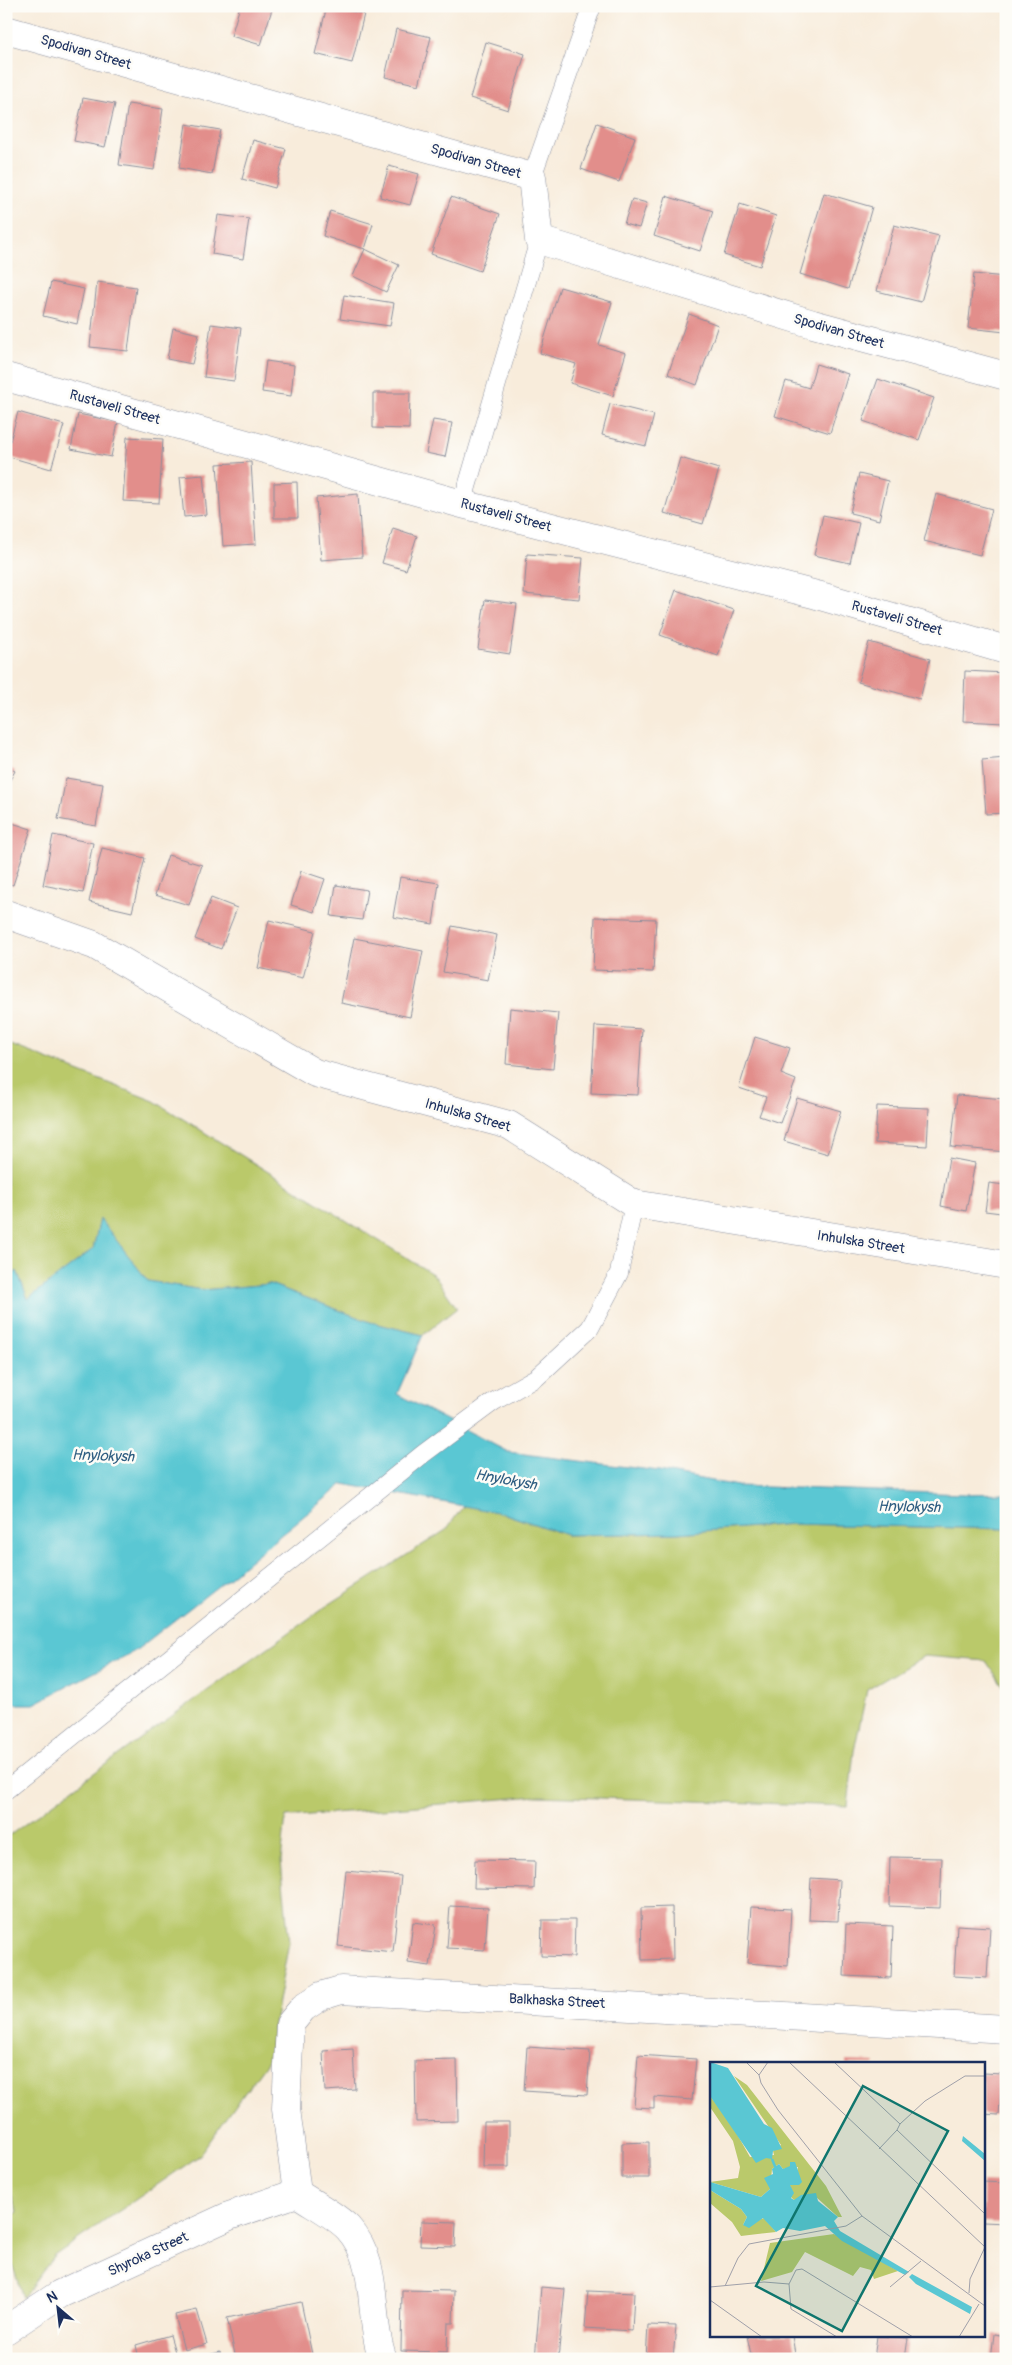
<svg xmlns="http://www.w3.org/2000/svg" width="1012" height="2365" font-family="Pangolin,sans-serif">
<rect width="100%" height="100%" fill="#fdfcf7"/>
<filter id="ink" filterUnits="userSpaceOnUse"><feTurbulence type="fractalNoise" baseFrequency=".02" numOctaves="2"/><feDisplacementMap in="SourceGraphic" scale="10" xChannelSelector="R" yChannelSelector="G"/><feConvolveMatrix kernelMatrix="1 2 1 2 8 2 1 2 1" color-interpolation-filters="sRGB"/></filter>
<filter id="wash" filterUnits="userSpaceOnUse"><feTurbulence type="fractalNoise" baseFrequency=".0096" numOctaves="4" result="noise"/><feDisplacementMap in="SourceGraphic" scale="20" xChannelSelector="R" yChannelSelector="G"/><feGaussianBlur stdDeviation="1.12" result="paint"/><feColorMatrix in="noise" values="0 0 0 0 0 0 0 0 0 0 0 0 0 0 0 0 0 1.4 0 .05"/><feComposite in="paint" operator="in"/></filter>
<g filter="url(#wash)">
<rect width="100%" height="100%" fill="#f8ecdb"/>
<path fill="#bac96b" stroke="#6a7c64" d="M6 1043 154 1101 434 1275 457 1308 423 1335 370 1322 270 1284 202 1290 148 1281 100 1220 93 1249 28 1299 17 1271 6 1280Z
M464 1505 502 1513 567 1535 677 1533 793 1524 1006 1529V1690L986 1661 924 1656 867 1690 854 1751 848 1806 537 1796 286 1817 281 1861 289 1942 267 2062 199 2156 54 2256 23 2298 6 2245V2218L18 2212 6 2180V1838L155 1728 325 1607 446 1530Z"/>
<path fill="#5ac7d3" stroke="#3a7b98" d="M100 1219 148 1281 202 1290 270 1284 370 1322 423 1335 397 1394 508 1452 659 1471 738 1486 964 1494 1006 1493V1529L793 1524 677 1533 567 1535 502 1513 343 1484 227 1579 135 1651 34 1704H6V1280L17 1271 28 1299 93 1249Z"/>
<g id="blocks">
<path fill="#e28e8b" d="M240 6H273L261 45 231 36Z
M327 6 364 14 352 63 315 54Z
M396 29 431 37 419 85 385 77Z
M486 42 525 54 508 110 470 98Z
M83 98 115 104 105 147 74 141Z
M128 104 163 109 154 170 119 165Z
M597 123 635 137 619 182 581 169Z
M186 124 220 130 212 174 179 168Z
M253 140 286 149 275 188 242 179Z
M389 166 419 174 410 205 380 197Z
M824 193 872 207 848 289 800 274Z
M666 196 713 211 700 251 654 236Z
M451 197 500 214 480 271 431 254Z
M632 199 647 203 639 228 624 224Z
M740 204 776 216 760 266 724 255Z
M330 211 373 224 365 249 323 236Z
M218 215 249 219 243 259 212 254Z
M894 225 939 236 921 302 877 291Z
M365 249 399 265 386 292 353 276Z
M974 274 1006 277 1005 332 968 328Z
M51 282 84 289 77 324 43 316Z
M97 282 136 287 128 351 90 347Z
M560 287 612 302 599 345 626 353 613 396 570 383 576 364 540 353Z
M344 295 394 303 390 326 340 319Z
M689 314 718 325 697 385 668 374Z
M211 324 241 328 234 381 204 377Z
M173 328 199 334 192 364 167 359Z
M266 361 294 365 291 396 262 392Z
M816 364 848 374 830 433 775 416 786 381 809 388Z
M878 379 934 398 919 440 863 421Z
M373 393H410L409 429 373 428Z
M610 404 654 415 646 446 602 435Z
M18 412 64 425 51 469 6 456Z
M78 414 118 422 111 457 71 449Z
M433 420 452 423 445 457 426 453Z
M127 437 163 439 159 503 123 501Z
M680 458 719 469 703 524 664 513Z
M251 462 256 544 223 546 217 464Z
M859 474 888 481 879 520 850 513Z
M203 475 207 515 184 517 180 477Z
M297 482 298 518H274V483Z
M358 494 362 557 321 560 316 498Z
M936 494 992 509 980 555 924 541Z
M823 515 859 523 850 563 814 555Z
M393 528 417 536 406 570 382 563Z
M527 554 583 558 579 599 524 594Z
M676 590 734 610 718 656 660 635Z
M485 600 517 604 510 654 478 649Z
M869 642 930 659 920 699 858 682Z
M965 671 1006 673 1004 723 963 721Z
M1006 758V813L986 814 982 760Z
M6 766 15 771 6 787Z
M66 778 103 784 96 826 58 819Z
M6 821 31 829 13 885 6 883Z
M53 835 93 843 83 893 43 885Z
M102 848 145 858 132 912 89 902Z
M168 855 202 865 189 905 155 895Z
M301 871 325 879 314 912 291 905Z
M400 877 439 883 433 924 393 917Z
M336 885 367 890 362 920 331 916Z
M211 898 237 908 221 949 195 939Z
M595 917 656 919 653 972 593 970Z
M269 920 315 931 303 978 258 968Z
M452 926 497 935 488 980 443 972Z
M354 938 423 951 410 1017 341 1003Z
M510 1008 558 1013 553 1069 506 1064Z
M595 1026 642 1029 638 1095 591 1093Z
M755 1037 790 1048 781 1074 796 1080 780 1123 759 1116 766 1097 739 1088Z
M957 1095 1006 1099V1152L951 1147Z
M797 1098 841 1111 828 1154 784 1141Z
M877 1106 929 1108 927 1146 875 1143Z
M949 1158 975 1163 966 1211 941 1206Z
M989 1183 1005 1185 1001 1213 985 1211Z
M890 1857 942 1858 940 1908 889 1906Z
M475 1860 535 1861 534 1889 474 1888Z
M346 1871 401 1876 393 1952 338 1946Z
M811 1878 840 1880 838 1921 809 1920Z
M450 1906 488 1908 485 1950 447 1948Z
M672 1907 673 1959 642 1960 641 1908Z
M751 1907 791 1909 788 1966 747 1963Z
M542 1920H575L574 1957 541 1956Z
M413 1922 436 1925 430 1966 408 1963Z
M846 1924 893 1926 891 1978 844 1976Z
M957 1925 990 1927 987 1978 954 1976Z
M527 2047 590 2051 587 2095 524 2091Z
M353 2049 355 2089 325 2091 323 2051Z
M638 2055 696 2059 692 2100 654 2097V2108L634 2107Z
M457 2060 458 2121 416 2122 415 2061Z
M846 2061 876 2062V2064H846Z
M983 2073 1002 2074 999 2115 983 2114Z
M484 2122H509V2167H483Z
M649 2142V2178H622V2143Z
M983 2182 1006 2183V2223L983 2222Z
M421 2221 456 2222 455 2247 420 2246Z
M541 2287 565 2289 558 2359H535Z
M402 2290 454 2291 453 2323H448L447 2352 401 2351Z
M588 2291 634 2293 632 2331 585 2328Z
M301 2302 313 2359H236L227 2318Z
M197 2310 207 2344 184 2350 175 2315Z
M648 2325 676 2326 673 2359H646Z
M994 2334 1006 2336V2359H991Z
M170 2335 177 2359H139L136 2345Z
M747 2336H792L796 2359H752Z
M877 2336 908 2338 905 2359H874Z
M220 2352 222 2359H203V2356Z"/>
</g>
</g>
<g filter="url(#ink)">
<use href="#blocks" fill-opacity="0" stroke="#8a8e9c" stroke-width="1"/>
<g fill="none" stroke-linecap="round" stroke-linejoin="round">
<defs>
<path id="service" d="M532 177 592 6
M462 504 539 240
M6 1790 423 1454 493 1402 537 1377 590 1328 619 1273 634 1204"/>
<path id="minor" d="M6 30 532 177 539 240 813 324 1006 376
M6 377 462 504 817 595 1006 650
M6 914 94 945 315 1073 509 1125 634 1204 1006 1265
M297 2193 286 2109 290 2024 303 2008 321 1996 341 1990 1006 2029
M297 2193C313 2204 334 2214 348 2228 381 2264 367 2315 383 2359
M6 2330 60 2294 229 2216 297 2193"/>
</defs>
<use href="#service" stroke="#8a8e9c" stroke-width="19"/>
<use href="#minor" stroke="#8a8e9c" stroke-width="29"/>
<use href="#service" stroke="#fff" stroke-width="18"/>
<use href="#minor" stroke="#fff" stroke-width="28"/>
</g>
</g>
<g text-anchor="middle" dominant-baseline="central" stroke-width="5" stroke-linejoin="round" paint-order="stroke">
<g font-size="14" fill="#1b2f5e" stroke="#fdfcf7">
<text transform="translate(86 52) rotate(16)">Spodivan Street</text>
<text transform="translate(476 161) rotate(16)">Spodivan Street</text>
<text transform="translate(839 331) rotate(16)">Spodivan Street</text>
<text transform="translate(115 407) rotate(16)">Rustaveli Street</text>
<text transform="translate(506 515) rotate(15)">Rustaveli Street</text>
<text transform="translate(897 618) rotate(16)">Rustaveli Street</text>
<text transform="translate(468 1115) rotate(16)">Inhulska Street</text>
<text transform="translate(861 1242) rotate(9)">Inhulska Street</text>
<text transform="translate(557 2001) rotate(3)">Balkhaska Street</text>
<text transform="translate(148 2254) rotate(-25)">Shyroka Street</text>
</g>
<g font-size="15" font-style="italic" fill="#2e5d81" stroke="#fdfcf7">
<text transform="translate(103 1456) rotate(2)">Hnylokysh</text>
<text transform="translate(506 1480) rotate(10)">Hnylokysh</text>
<text transform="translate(909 1507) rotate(1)">Hnylokysh</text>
</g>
</g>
<g transform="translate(710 2062)">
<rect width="275" height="275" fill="#f8ecdb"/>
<path d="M24 14 37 23 116 124 132 155H128L104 133 84 138 81 135 80 123 84 122 88 105 73 107 69 102 62 107 60 127 51 135 0 120 28 116 30 105 23 79 0 45V34L19 58 40 95 64 93 63 89 71 83ZM0 128 31 147 37 155 33 163 54 156 66 170 31 174 22 160 0 141ZM124 172 188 209 164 217 161 208 150 205 143 214 95 190 82 210 51 219 60 181Z" fill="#bac96b"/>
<path d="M0 0 18 6 54 62 62 66 72 87 63 89 62 97 56 96 46 101 0 34ZM253 74 275 92V99L252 79ZM80 100H85L92 120 89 123H80L84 131 81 136 84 138 91 133 106 131 108 139 128 155 124 159 130 169 199 210 195 213 132 179 115 164 90 169 73 166 66 170 53 156 39 166 33 163 37 155 31 147 0 128V120L51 135 60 127 54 116 63 112 62 107 69 102 73 107 80 104ZM202 212 262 245 260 252 206 222 199 215Z" fill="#5ac7d3"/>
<path fill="none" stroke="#5ac7d3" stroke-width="2.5" d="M62 97 68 112"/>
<path fill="none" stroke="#a0a0a9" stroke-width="1" d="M36 0 49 13 51 21 68 48 152 154 275 244M79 0 275 185 260 217 259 231M124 0 190 62 187 68 275 152M49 13 58 0M190 62 215 39 255 14H275M169 87 187 68M79 222 86 208 92 207 203 275M79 222 81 247 127 275M15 224 28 196 39 182 136 164 152 154M0 225 54 220 79 222M180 225 211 199M0 238 52 275M249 275 269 242"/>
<path fill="#0f766e" fill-opacity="0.15" stroke="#0f766e" stroke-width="2.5" d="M153 24 238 69 132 269 46 224Z"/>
<rect width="275" height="275" fill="none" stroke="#1b2f5e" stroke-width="2.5"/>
</g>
<rect width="1012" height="2365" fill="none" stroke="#fdfcf7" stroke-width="25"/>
<g transform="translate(58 2308) rotate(332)" stroke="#fdfcf7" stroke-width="4" paint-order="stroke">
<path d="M0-4L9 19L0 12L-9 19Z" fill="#1b2f5e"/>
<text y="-8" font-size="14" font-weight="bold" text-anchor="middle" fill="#1b2f5e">N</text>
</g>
</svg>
